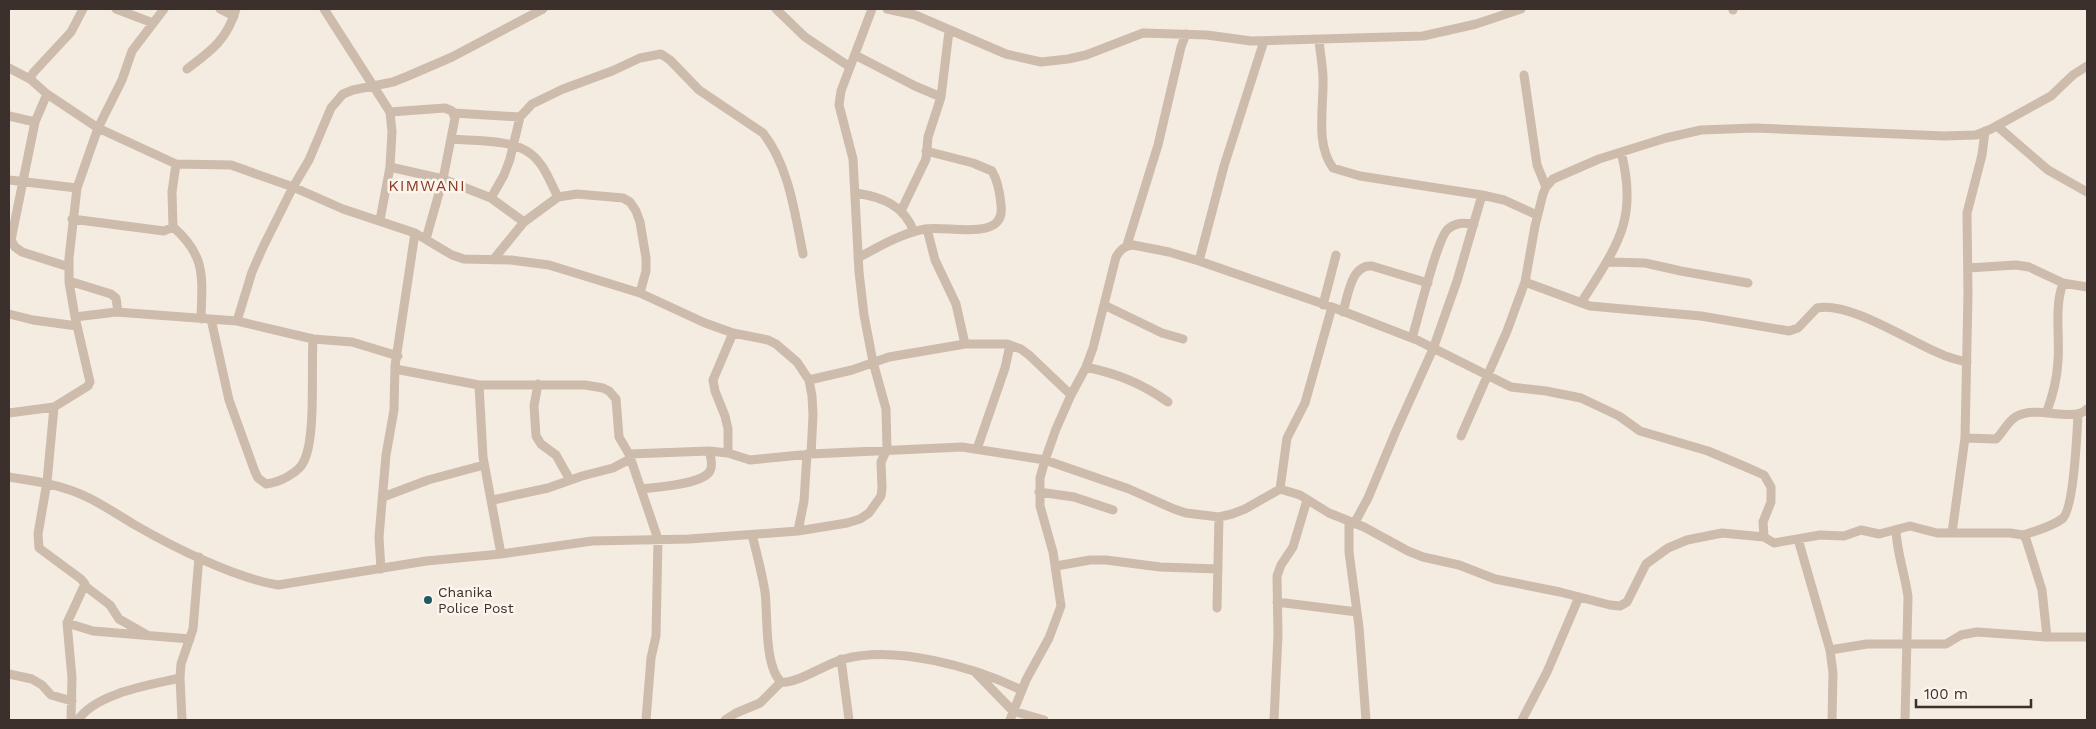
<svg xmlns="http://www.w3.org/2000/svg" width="2096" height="729" font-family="'Work Sans',sans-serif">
<rect width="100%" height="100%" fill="#f4ebe1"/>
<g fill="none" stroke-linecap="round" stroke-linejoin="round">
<path stroke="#cdbbac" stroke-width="9" d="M116 9 153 23
M220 9 234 16
M324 9 390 112 392 132 390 167 380 220
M776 9 805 37 850 67
M887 9 915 15 1006 54 1041 62 1068 59 1086 55 1143 33 1207 35 1251 41 1423 36 1476 24 1521 9
M1733 9V10
M1319 40C1320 53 1323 66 1323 79 1324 107 1315 144 1333 168L1360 176 1482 195 1504 200 1537 215
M855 55 915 86 941 97
M9 68 30 79 47 94 98 128 176 164 231 165 293 187 343 209 415 233 452 255 464 259 511 260 549 265 640 293 705 323 733 333 768 340 776 344 797 362 809 380 812 396 813 415 811 454
M187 69C211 51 227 40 236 9
M1524 75 1537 165 1546 187
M30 79 33 73 71 32 83 9
M47 94 35 122 11 240 15 247 22 252 69 267
M390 112 445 108 452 111 455 118 443 179 426 239
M454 113 520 117
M9 116 35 122
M1997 126 2048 170 2087 192
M452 139C474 141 513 139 531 154 544 164 550 182 558 197
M390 167 443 179 491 198 524 222
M9 180 77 188
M856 193C882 197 904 205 914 232
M491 198 504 175 510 159 520 117 532 104 563 89 612 71 640 58 661 54 670 60 699 90 763 133C789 166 795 214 803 254
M901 211 926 159 928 137 941 97 949 31
M72 219 164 231 173 227 172 192 176 164
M173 227C207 256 202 279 201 319
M927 229 935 260 956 304 965 344
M1127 245 1158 145 1181 47 1186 34
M858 258C878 247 902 233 925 229 948 225 1006 243 1001 205 1000 194 998 181 992 171L973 163 926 151
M493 260 524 222 558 197 577 194 623 198 630 202 636 211 640 222 646 258V271L640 293
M1199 261 1224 166 1264 41
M1609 262 1645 263 1681 271 1748 283
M1968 268 2016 265 2029 267 2063 283 2087 287
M69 281 111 294 116 298 118 312
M1525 282 1590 306 1701 316 1789 331 1798 328 1817 308C1850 301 1910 342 1941 354 1949 358 1958 360 1967 362
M1581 303C1616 247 1639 221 1621 152
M1104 305 1162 333 1183 339
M1323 305 1336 255
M1343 312C1348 296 1351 264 1372 266L1428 283
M9 314 33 320 77 326
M75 317 116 312 237 321 313 339 352 342 398 356
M211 319 229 400 255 472 258 478 266 484C278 483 299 473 304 461 316 437 311 370 313 339
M237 321 252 272 263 247 293 187 309 160 331 108 343 94 353 90 393 82 408 76 452 57 543 9
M1412 338C1418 319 1437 238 1448 229 1456 222 1464 223 1474 224
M1086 367C1118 374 1141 383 1168 402
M395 369 479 385H585L603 388 609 391 616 399 619 437 629 454 709 451 728 453 750 460 811 454 962 447 1045 460 1129 489 1174 509 1186 513 1219 517 1232 514 1245 509 1280 489 1300 495 1329 513 1364 527 1408 551 1423 557 1459 565 1495 579 1560 592 1610 605 1620 606 1627 602 1646 564 1668 548 1687 540 1722 533 1764 537
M809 380 852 370 889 357 965 344H1007L1021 349 1029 355 1071 395
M538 384 534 406 536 436 541 444 556 455 570 480
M479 385 483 457 501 554
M54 407 47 482 38 534 39 548 81 579 85 584 67 623 72 678 71 720
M2047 411C2053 395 2057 379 2058 361 2060 335 2054 308 2063 283
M9 413 54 407 88 386 90 382 75 317 69 282V258L77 188 98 128 122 80 132 51 164 9
M1461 436 1507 331 1525 282 1535 226 1543 194 1546 187 1553 179 1599 159 1666 138 1701 130 1755 128 1944 136 1976 135 1991 129 2051 96 2073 75 2087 66
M1965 438 1996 439C2004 432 2007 421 2017 416 2038 405 2073 423 2087 409
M977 449 1005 368 1010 345
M728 453V429L725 416 715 391 713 380 733 333
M629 454 658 539 656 636 651 658 646 720
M9 477C36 481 64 485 89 498 105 506 120 516 135 525 173 547 235 578 278 585L426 561 501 554 592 541 689 539 798 531 847 523 860 519 869 513 881 496 882 488 881 462 887 449 886 409 873 362 864 315 859 272 853 159 839 105 841 91 872 9
M641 489C656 487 702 485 710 471 713 465 711 457 709 451
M1280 489 1287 438 1305 403 1332 307
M1039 492 1074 497 1113 510
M383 497 428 480 484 465
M493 500 548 488 582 476 613 468 630 459
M1349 521V552L1359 627 1366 720
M1354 524 1368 498 1396 431 1433 349 1457 281 1482 195
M1896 530C1897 555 1905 573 1908 597L1905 720
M798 531 804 501 807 454
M1952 533 1965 438 1968 294 1967 213 1982 155 1985 131
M752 535C757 554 762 573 765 592 768 615 764 666 781 682 795 685 827 663 844 659 895 645 975 667 1021 690
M2023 535C2036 531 2051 527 2062 519 2074 510 2077 432 2078 414
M1798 539 1830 650 1833 673 1832 720
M1056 566 1090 560H1106L1160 567 1218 569
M381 569 379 537 386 455 394 410 395 366 415 233
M85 586 110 605 119 619 147 635
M1277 602 1357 612
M1217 608 1219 517
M67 623 93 631 190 639
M1830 650 1867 644H1946L1961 635 1977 632 2047 637H2087
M841 659 849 720
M975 672 1013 711 1044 720
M9 674 32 679 42 685 51 695 72 701
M78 720C96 693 150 685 180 678
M182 720 180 678 181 664 193 629 199 557
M725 720 736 713 760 703 781 682
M1010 720 1026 680 1049 638 1061 606 1053 552 1040 506V478L1045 460 1056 429 1071 395 1086 367 1093 348 1116 257C1120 250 1124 246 1133 245L1169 252 1199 261 1332 307 1417 340 1511 387 1546 391 1581 398 1619 416 1640 431 1708 451 1746 467 1764 475 1771 487V502L1763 522 1764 537 1774 543 1820 535 1844 536 1861 530 1879 534 1910 526 1937 533H2010L2023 535 2026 539 2042 590 2047 637
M1274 720 1278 635 1277 576 1281 565 1293 547 1307 500
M1522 720 1547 672 1579 597"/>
</g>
<circle fill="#1f5a5e" stroke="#fbf5ee" stroke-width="2" cx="428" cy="600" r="5"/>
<g text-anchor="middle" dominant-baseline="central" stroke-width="5" stroke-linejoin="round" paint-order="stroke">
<g font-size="14" fill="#3b302b" stroke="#fbf5ee" text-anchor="start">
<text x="438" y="592">Chanika<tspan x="438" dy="16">Police Post</tspan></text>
</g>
<g font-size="16" letter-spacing="1" fill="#8c3b22" stroke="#fbf5ee">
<text x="427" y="185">KIMWANI</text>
</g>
</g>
<rect width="2096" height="729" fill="none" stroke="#3b302b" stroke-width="20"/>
<path d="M1916 699v8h115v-8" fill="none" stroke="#3b302b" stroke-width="2.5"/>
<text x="1924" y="699" font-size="15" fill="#3b302b" stroke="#fbf5ee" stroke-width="4" paint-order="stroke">100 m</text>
</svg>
